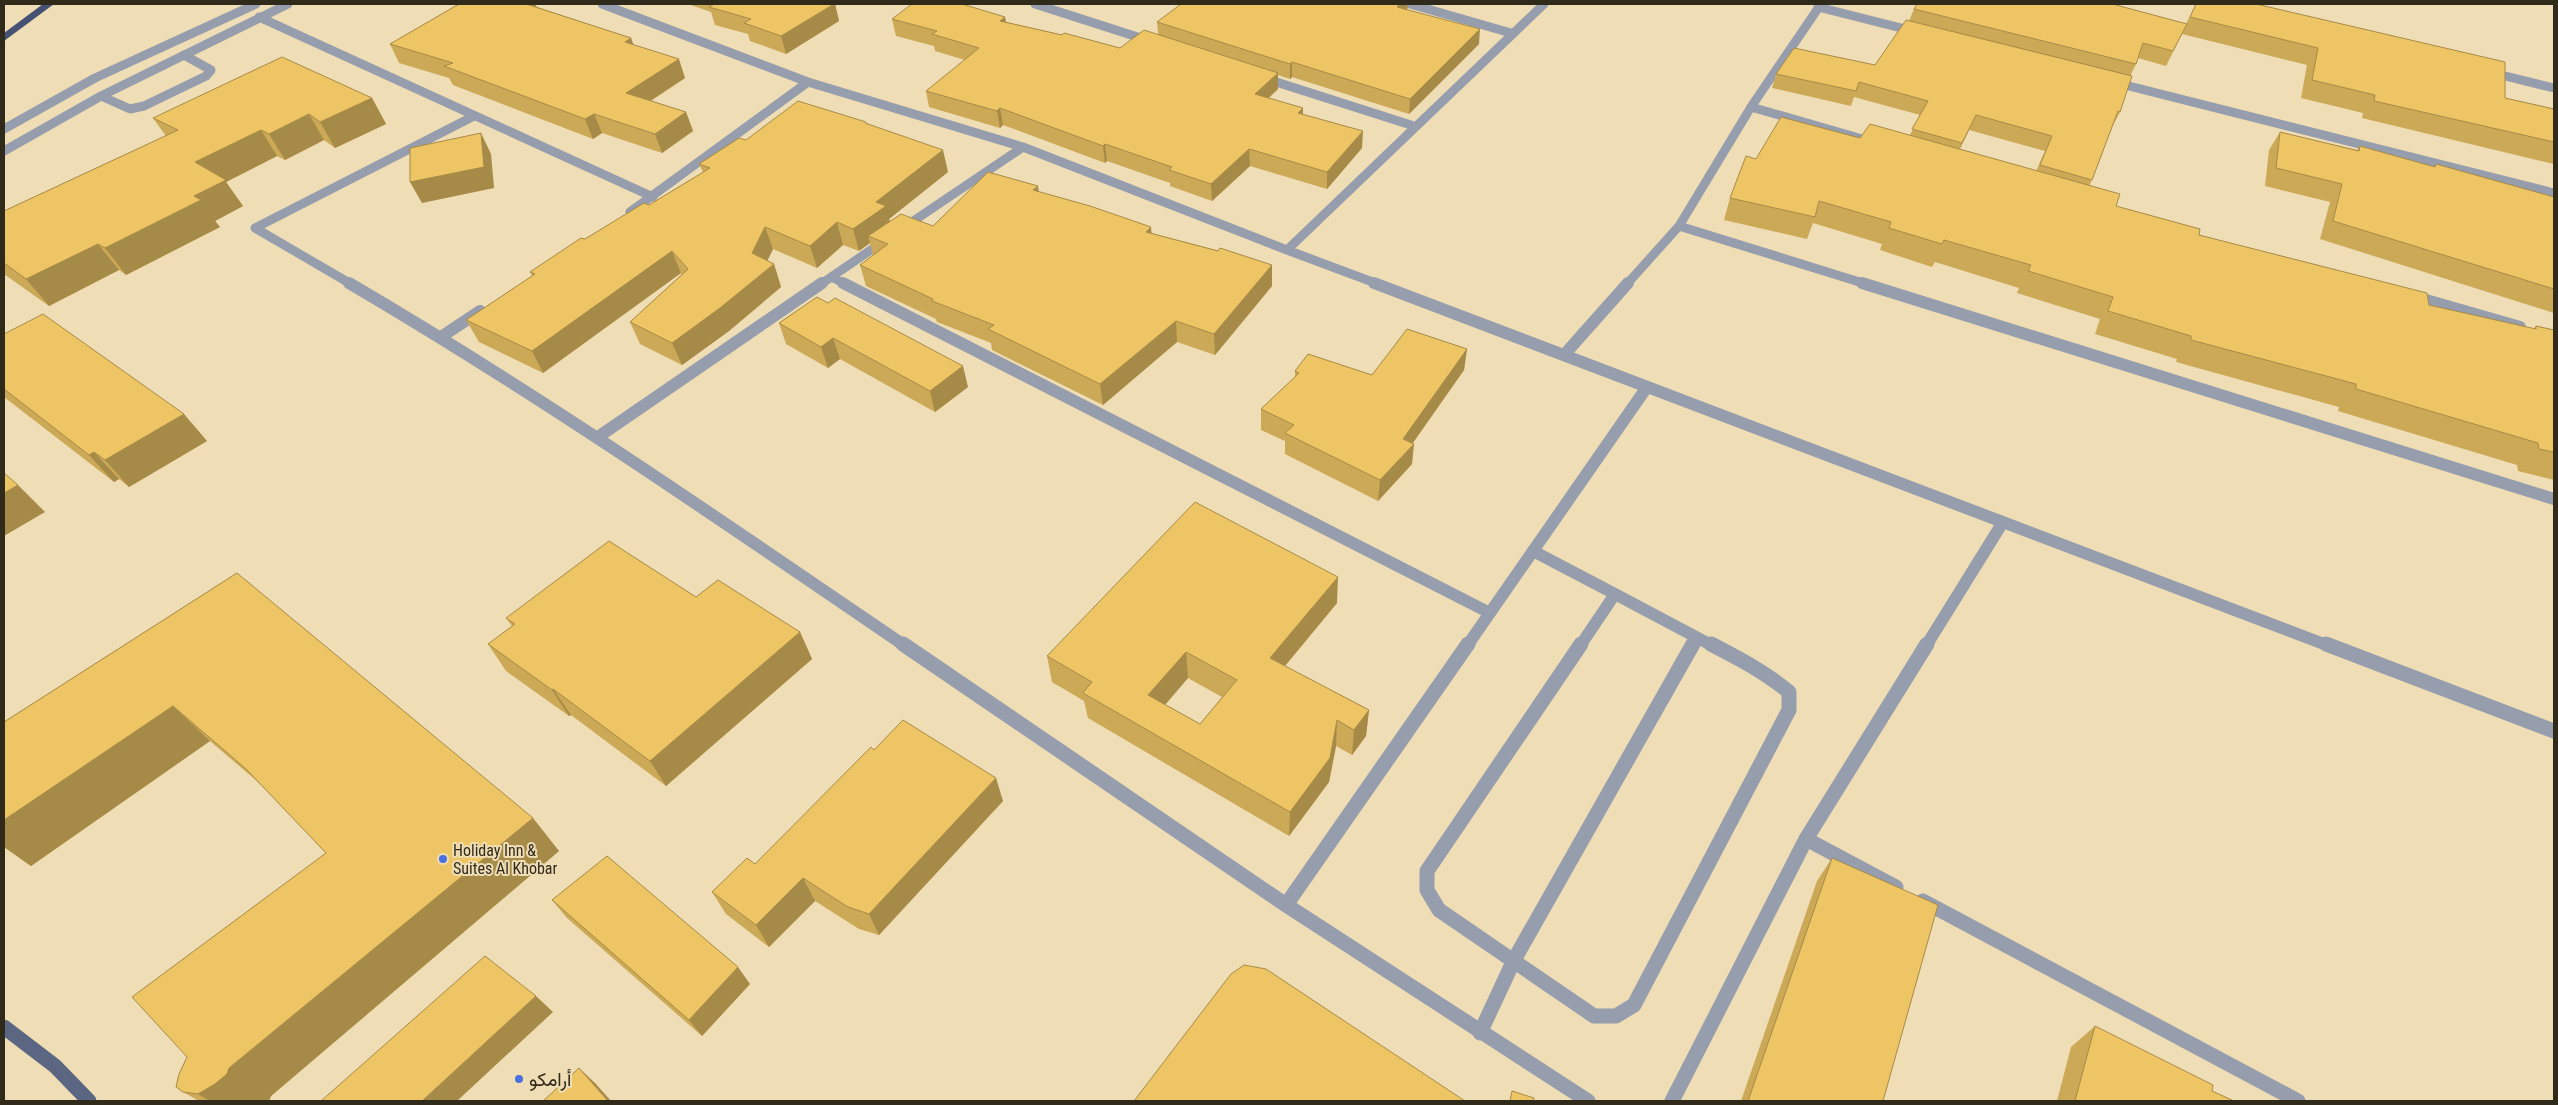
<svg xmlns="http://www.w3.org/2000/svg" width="2558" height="1105" font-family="'Roboto Condensed',Vazirmatn,sans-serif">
<rect width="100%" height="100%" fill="#efddb5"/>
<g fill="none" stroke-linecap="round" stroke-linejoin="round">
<path stroke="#969dad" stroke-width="9" d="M101 96 130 109 144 106 206 76 211 70 184 55"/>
<path stroke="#969dad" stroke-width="12" d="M1533 551 1615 594
M1615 594 1713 646
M1580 646 1615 594
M1693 646 1697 638"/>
<path stroke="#969dad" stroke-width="15" d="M1581 644 1427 871V890L1439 910 1594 1016H1616L1634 1005 1789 710V692C1765 672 1738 658 1711 644
M1480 1033 1514 960 1693 644"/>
<path stroke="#969dad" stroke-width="9" d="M602 4 808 82 1023 147 1287 250
M1035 4 1150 41
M1410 4 1511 33
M1818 7 1917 32
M259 17 653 197
M2489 72 2554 88
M1264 78 1414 126
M2113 82 2554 193
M1751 107 1876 143
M4 129 95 78 256 4
M4 151 101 96 288 4
M630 212 808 82
M1679 226 1866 284
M255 228 351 284
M255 228 474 116
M903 228 1023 147
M831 277 846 284
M821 284 884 241
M1378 284 1287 250 1544 4
M1627 284 1679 226 1751 107 1821 4"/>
<path stroke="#969dad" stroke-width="12" d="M349 283C540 395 722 521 905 646
M843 283 1490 613
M1374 283 2329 646
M1862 283 2554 499
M2412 296 2520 327
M441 337 480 311
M1564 355 1628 283
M598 437 822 283
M1467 646 1647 387
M1926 646 2003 522"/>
<path stroke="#969dad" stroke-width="15" d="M903 644 1286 905 1588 1101
M2326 644 2554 731
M1806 839 1896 887
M1923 901 2298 1101
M1286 905 1468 644
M1672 1101 1806 839 1927 644"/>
<path stroke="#5a6682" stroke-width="15" d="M4 1027 55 1066 89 1101"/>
<path fill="#455273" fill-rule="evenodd" d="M43 4H54L4 41V33Z"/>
</g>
<path fill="#cca957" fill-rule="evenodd" d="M459 4H535L537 7 631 38 633 45 685 78 651 101 686 112 693 131 662 153 602 133 593 139 453 85 449 78 399 63 390 44Z
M688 4H835L839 21 786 54 750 41 748 34 715 25 711 12Z
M1181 4H1408L1407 10 1479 44 1409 114 1292 77 1290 79 1278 75V89L1269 98 1303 114 1362 148 1327 189 1250 166 1212 201 1170 186V183L1107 161 1105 163 1003 125 1000 128 929 107 926 91 965 60 935 51 934 46 896 36 892 19 1005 17 1006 22 1120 48 1158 34 1157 22Z
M1913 4H2116V5L2186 24 2196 4 2505 98 2554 109V164L2362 118 2363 113 2301 98 2307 65 2182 34 2166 66 2138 58 2136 64 2130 76 2120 112 2112 127 2092 180 2089 186 2116 206 2199 235 2429 305 2533 329 2536 326 2554 330V480L2518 471 2517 465 2338 411 2339 407 2176 362 2177 359 2095 334 2100 319 2017 293 2019 288 1935 262 1932 267 1880 250 1882 244 1813 223 1807 239 1724 220 1730 198 1756 159 1860 138 1910 135 1920 115 1854 97 1851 106 1772 88 1776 74 1875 65 1909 21 1914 9 1917 5ZM1969 130 2045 151 2036 171 1960 149Z
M372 98 386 124 335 148 324 140 285 160 277 156 226 182 243 206 215 221 220 227 126 275 119 270 49 306 4 274V211L166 136 153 118Z
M867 123 948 172 889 219 890 221 933 226 1038 192 1151 233 1272 265V286L1215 355 1177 342 1103 405 992 350 991 343 937 322 936 319 866 286 860 265 873 255 870 243 859 251 843 245 817 268 773 249 767 261 774 264 781 287 729 331 682 365 640 344 630 322 682 274 681 273 543 373 479 342 466 320 532 276 530 272 585 239 649 205 703 172 699 164 746 140Z
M2280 132 2357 150 2360 146 2434 167 2436 164 2554 197V313L2320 239 2330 202 2265 186 2269 150Z
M817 297 968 387 935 412 840 359 828 368 786 344 779 323Z
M4 334 207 441 129 487 119 479 114 482 4 397Z
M1467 349 1464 370 1413 443 1412 464 1378 501 1285 454V441L1261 430V409L1295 377V371L1372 375Z
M237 573 559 851 271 1096 269 1101H199L183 1092 187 1057 326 853 265 788 210 741 31 866 4 847V722Z
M696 597 800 632 812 659 666 786 571 715 569 716 506 671 488 644 512 626 506 618Z
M1337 603 1285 666 1369 710 1366 736 1352 755 1336 746 1329 782 1289 836 1088 718 1084 701 1052 682 1047 656ZM1188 678 1222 697 1200 724 1165 705Z
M874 750 1003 801 879 935 859 929 815 901 769 947 726 914 712 892 755 864Z
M1832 858 1883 1101H1741L1817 881Z
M552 900 750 984 702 1036 567 918Z
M2095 1026 2212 1091 2234 1101H2057L2071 1047Z"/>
<path fill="#a68a47" d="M524 4H535L541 16Z
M835 4 839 21 786 54 781 36Z
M1400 4H1408L1407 10 1397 7Z
M1005 17 1008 33 1000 21Z
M1480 29 1479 44 1409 114 1410 99Z
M631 38 638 57 625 42Z
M679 59 685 78 633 112 626 93Z
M1292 62V77L1290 79V64Z
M1278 73V89L1255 110V94Z
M372 98 386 124 335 148 320 122Z
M1000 108 1003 125 1000 128 997 111Z
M1303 108V125L1298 113Z
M686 112 693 131 662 153 655 134Z
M309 114 324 140 285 160 269 134Z
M594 114 602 133 593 139 585 119Z
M1976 115 1969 130 1955 158 1962 143Z
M261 130 277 156 226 182 243 206 215 221 220 227 126 275 105 248 194 196 195 162Z
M1363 131 1362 148 1327 189V172Z
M481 133 491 154 494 188 422 203 410 182Z
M1105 144 1107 161 1105 163 1103 146Z
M1249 149 1250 166 1212 201 1211 184Z
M943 150 948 172 889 219 892 229 868 236 870 243 859 251 853 229 876 202Z
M1038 186 1041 207 1033 190Z
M837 222 843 245 817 268 810 246Z
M765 227 773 249 760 276 752 253Z
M1151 227 1153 248 1146 232Z
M98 244 119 270 49 306 26 279Z
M672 251 681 273 543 373 532 351Z
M774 264 781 287 729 331 682 365 672 343Z
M1272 265V286L1215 355 1214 334Z
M1176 321 1177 342 1103 405 1100 384Z
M833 338 840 359 828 368 821 347Z
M1467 349 1464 370 1407 451 1414 444 1412 464 1378 501 1380 480 1403 439Z
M963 366 968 387 935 412 930 391Z
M184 414 207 441 129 487 105 460Z
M94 452 119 479 114 482 89 455Z
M18 485 45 512 4 536V493Z
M1338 577 1337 603 1270 684V658Z
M800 632 812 659 666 786 650 761Z
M1186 652 1188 678 1151 721 1148 695Z
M553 689 571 715 569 716 552 690Z
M173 706 210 741 31 866 4 847V820Z
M1369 710 1366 736 1352 755 1354 730Z
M1337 720 1336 746 1329 782 1289 836 1290 812Z
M996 778 1003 801 879 935 869 914Z
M533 818 559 851 271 1096 269 1101H210L198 1094Z
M803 878 815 901 769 947 756 925Z
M738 967 750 984 702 1036 689 1020Z
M536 996 553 1012 457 1101H422Z
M579 1068 595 1083 611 1101H608Z"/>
<path fill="#edc565" stroke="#a68a47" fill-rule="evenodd" d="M459 4H526L631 38 625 42 679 59 626 93 686 112 655 134 594 114 585 119 444 66 453 63 390 44Z
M714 4H834L781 36 744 23 751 19 709 7Z
M912 4H962L1005 17 1000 21 1062 35 1064 33 1120 48 1144 30 1278 73 1255 94 1303 108 1298 113 1363 131 1327 172 1249 149 1211 184 1169 170 1172 167 1105 144 1103 146 1000 108 997 111 926 91 979 48 932 34 937 31 892 19Z
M1181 4H1400L1397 7 1480 29 1410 99 1292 62 1290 64 1157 22Z
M1917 4H2116V5L2187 24 2173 51 2143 43 2136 64 1914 9Z
M2196 4H2256L2505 62V98L2554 109V142L2374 101 2375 95 2312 80 2318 48 2190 17Z
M1906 20 2132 76 2120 112 2118 111 2092 180 2040 165 2052 136 1976 115 1962 143 1912 129 1928 101 1859 82 1856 91 1776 74 1794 48 1875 65Z
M282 57 372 98 320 122 309 114 269 134 261 130 195 162 226 180 194 196 201 200 105 248 98 244 26 279 4 263V211L178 130 153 118Z
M798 101 866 122 865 123 943 150 876 202 886 206 853 229 837 222 810 246 765 227 752 253 774 264 720 308 672 343 630 322 688 269 672 251 532 351 466 320 535 274 530 272 581 238 585 239 644 203 649 205 710 168 699 164 739 138 746 140Z
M1781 117 1860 138 1870 124 2120 194 2116 206 2200 229 2199 235 2427 293 2429 305 2536 329V326L2554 330V452L2539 449 2538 443 2356 389V384L2191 340V336L2108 311 2113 297 2028 271 2031 265 1944 240 1942 244 1889 228 1891 222 1819 201 1815 217 1730 198 1746 156 1756 159Z
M2280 132 2359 151 2360 146 2435 167 2436 164 2554 197V289L2333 221 2342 184 2276 168Z
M481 133 484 167 410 182V148Z
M988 172 1038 186 1033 190 1090 206 1151 227 1146 232 1218 251 1220 248 1272 265 1214 334 1176 321 1100 384 988 329 994 325 932 301 933 299 860 265 888 244 868 236 901 214 933 226Z
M817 297 828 303 835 298 963 366 930 391 833 338 821 347 779 323Z
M43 314 184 414 105 460 94 452 89 455 4 389V334Z
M1407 329 1467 349 1403 439 1414 444 1380 480 1285 433 1294 425 1261 409 1299 373 1295 371 1308 354 1372 375Z
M4 473 18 485 4 493Z
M1195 502 1338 577 1270 658 1369 710 1354 730 1337 720 1330 758 1290 812 1083 693 1092 682 1047 656ZM1186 652 1237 680 1200 724 1148 695Z
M609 541 696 597 718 580 800 632 650 761 553 689 552 690 488 644 515 624 506 618Z
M237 573 533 818 229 1068 227 1074 215 1084 198 1094 183 1092 176 1087 179 1074 187 1057 132 997 326 853 246 769 173 706 4 820V722Z
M903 720 996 778 869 914 848 907 803 878 756 925 712 892 747 858 755 864 871 747 874 750Z
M607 856 738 967 689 1020 552 900Z
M1832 858 1938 905 1883 1101H1748Z
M485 956 536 996 422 1101H321Z
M1244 965 1266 969 1465 1101H1134L1231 974Z
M2095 1026 2213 1085 2212 1091 2234 1101H2075Z
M579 1068 608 1101H543Z
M1512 1091 1534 1098 1533 1101H1510Z"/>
<g fill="#496fe2" stroke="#efddb5" stroke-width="2">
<circle cx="443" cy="859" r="5"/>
<circle cx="519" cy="1079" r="5"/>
</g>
<g text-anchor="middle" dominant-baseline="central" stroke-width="4" stroke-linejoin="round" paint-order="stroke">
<g font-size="16" fill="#302a1a" stroke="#efddb5" text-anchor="start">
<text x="453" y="850">Holiday Inn &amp;<tspan x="453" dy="18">Suites Al Khobar</tspan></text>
</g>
<g font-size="19" fill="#302a1a" stroke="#efddb5" text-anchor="start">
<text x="529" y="1079">أرامكو</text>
</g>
</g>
<rect width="2558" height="1105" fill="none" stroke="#302a1a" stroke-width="10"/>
</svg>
